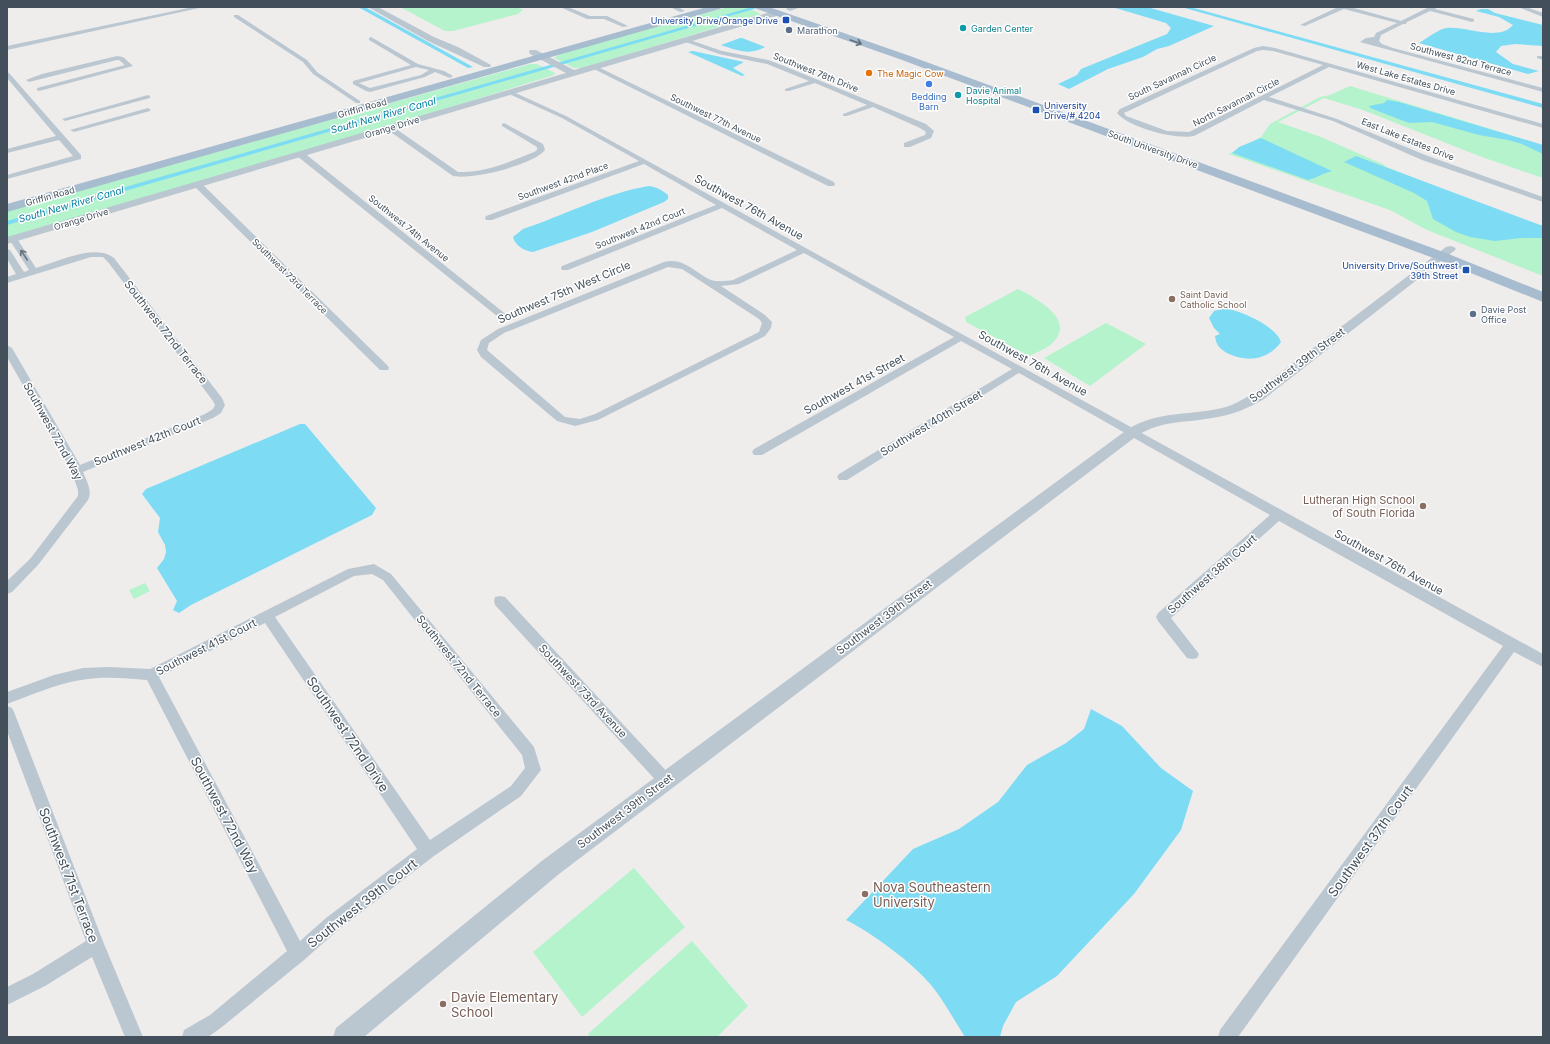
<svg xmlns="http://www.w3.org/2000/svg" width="1550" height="1044" font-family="Inter,sans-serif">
<rect width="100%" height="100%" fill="#efecec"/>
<path fill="#b4f3cc" d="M400 7H518L523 10 518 14 453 31H445Z
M728 7 748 8 761 14 582 68H574L554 58 562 53Z
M530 64H537L555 73 554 75 419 117 7 238V211Z
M1350 86 1543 145V178L1479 156 1363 110 1324 98 1278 122 1321 137 1385 165 1384 166 1511 216 1543 226V276L1427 230 1390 210 1229 154 1261 137 1270 124 1320 97 1330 95Z
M1018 289C1038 299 1080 322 1049 346 1043 350 1035 353 1029 356L966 322 965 317Z
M1106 323 1146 344 1090 386 1044 358Z
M145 583 150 591 134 599 129 590Z
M634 868 685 927 582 1017 533 952Z
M692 941 748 1006 717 1037H590L588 1034Z"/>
<path fill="#7ddcf4" d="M1112 7H1147L1214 26 1169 46 1157 49 1143 57 1108 69 1069 89 1058 84 1077 75 1081 69 1167 34 1171 28 1166 23Z
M1481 9H1488L1495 13 1543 25V46L1515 44 1501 46 1496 52 1513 64 1539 71 1528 74 1419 43C1426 39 1440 28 1447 28 1466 26 1499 42 1513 25L1499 17 1476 11Z
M740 38H742L765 47C751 56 735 50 721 45Z
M693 51 744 62 733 68 745 75 742 76 688 52Z
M1387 100 1399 102 1543 145V154L1522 144 1508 140 1479 135 1432 122 1409 123 1370 108 1369 106 1384 103Z
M1261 138 1332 171C1323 173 1317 178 1308 180L1232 153 1239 147Z
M1356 156 1543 226V238H1521L1495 241 1470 237 1456 232 1433 219 1427 201 1414 193 1344 162Z
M649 186C657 187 662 190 668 195V199L664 202 592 232 533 252C525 251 515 246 513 237L523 229C565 215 606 193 649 186Z
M1226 308C1242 312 1275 325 1281 342 1268 360 1247 363 1227 353 1220 349 1216 345 1215 336L1220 334 1214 328 1209 318 1214 311Z
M300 424H305L376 508 372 515 191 605 179 613 173 610 177 601 157 568 164 559 166 552 165 545 158 532 160 518 142 494 146 489Z
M1091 709 1122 726 1161 768 1193 791 1181 830 1134 894 1057 976 1016 1002 1003 1026 1000 1037H965C954 1020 944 1001 931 985 914 964 871 932 846 920L913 849 959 829 998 802 1027 765 1066 743 1084 729Z"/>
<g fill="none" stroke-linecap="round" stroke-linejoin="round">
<path fill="#7ddcf4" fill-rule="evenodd" d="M358 7H365L473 67 468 68Z
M752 7H761L7 225V221Z
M1181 7H1190L1543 104V108Z"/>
<path fill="#bbc7d0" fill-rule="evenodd" d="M193 7H204L7 50V46Z
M560 7H568L590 16H607L628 26 623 27 604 19H587Z
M670 7H678L685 11 680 12Z
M1338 7H1350L1401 21 1427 8 1437 7 1435 9 1474 19V21L1472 22 1430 11 1407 22 1406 24H1403L1381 35 1379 41 1382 44 1393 48 1543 88V92L1360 42 1366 38 1374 37 1376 33 1397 23 1344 9 1305 26 1300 25Z
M1518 7H1526L1543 13V17Z
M234 15H238L307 60 317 72 360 101V103H356L313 74 303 62 234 17Z
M371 37 418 64 444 71 453 76 450 78 435 72 425 77 370 92 366 91 353 84V81L411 65 369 40V38ZM416 67 429 70 421 75 370 88 359 83Z
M683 39H687L722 51 768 60 784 66 926 124 934 131 931 138 910 147H904V143L925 135 926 132 920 128 873 107 847 116H843V114L867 105 815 83 789 91H785V89L809 81 767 64 719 54 683 41Z
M1263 46 1275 48 1543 124V128L1329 67 1269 97 1337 119 1428 156 1543 197V202L1422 160 1333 121 1264 100 1194 136C1175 140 1128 127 1117 113L1120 109 1254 48ZM1263 50 1273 51 1323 65 1189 132 1167 131 1126 116 1124 113 1257 51Z
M117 56 123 57 133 66 39 91 37 90V88L125 65 119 60H117L29 82 26 80 42 74Z
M1537 56H1543V60L1537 58Z
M594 65 834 182 835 184 834 186H828L592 68 591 67Z
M7 72 9 73 81 155V159L7 179V175L73 156 59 140 7 153V149L56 136 7 78Z
M509 90 566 116 1543 654V667L1514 652 1238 1037H1218L1220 1030 1503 646 1279 521 1171 618 1199 654 1197 658 1192 659 1187 658 1158 621 1156 617 1158 613 1270 515 1019 373 847 480H839L837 477 839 474 1012 369 961 341 762 455H754L752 452 754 449 954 337 804 253 739 284 721 286 765 315 772 322 771 328 765 336 598 420 575 426 557 421 481 357 477 350 481 340 498 329 664 262C684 257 695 273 711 280 717 282 727 281 733 280L797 250 722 208 568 270H562L561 268 562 266 716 205 644 164 492 220H486L485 218 486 216 639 161 562 118 507 93V91ZM668 267 682 269 759 319 762 323 759 332 595 414 580 419 565 417 487 350 489 343 504 333Z
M148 95 150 96V98L65 121 62 119Z
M148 108 151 110 150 111 74 132 70 130Z
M504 123 543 144 545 150C533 165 472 180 453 176L385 128 386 126H392L458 172C485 173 509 162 534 152L537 150V147L502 126V124Z
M297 152H303L508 316 510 318 508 320H502L297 156Z
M194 182H200L388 366 389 368 388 370H380L194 186Z
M13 236 16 237 36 268C57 262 95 243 114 258L222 398 225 405 221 413 213 418 83 472C86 480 93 491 88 500L38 565 12 592 7 594V581L30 559 78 496V490L71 470 7 357V345L12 348 80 465 205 414 213 409 215 405 213 401 108 262 103 257H91L7 283V277L16 274 7 259V249L10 250 24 272 29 270 9 239Z
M374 564 391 574 534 747 541 770 521 796 434 856 338 930 304 960 222 1027 208 1037H182L184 1030 210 1015 287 951 147 680C125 678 103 676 81 680 55 684 32 695 7 704V692L54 675 83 668 109 667 150 669 348 569ZM372 574 383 580 522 755 525 768 511 786 430 840 275 617 354 576ZM265 623 417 849 326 918 300 941 159 677Z
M500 596 505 597 671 776 674 781 671 786 666 788 661 786 495 605 494 601 495 597Z
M7 706 12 708 14 712 104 944 143 1037H125L92 957 45 986 7 1005V987L33 974 86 941 7 731Z"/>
<path fill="#bbc7d0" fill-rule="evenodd" d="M368 7H378L434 37 458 47 491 65 490 67H484L428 41Z
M789 7H801L790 11 786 9Z
M774 11H780L781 13 780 15 7 244V237L566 73 530 54 529 52 530 50H536L574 70Z
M1450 246 1454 247 1456 249 1454 251 1264 399C1247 409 1232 415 1212 418 1185 423 1163 420 1138 435L559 874 364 1037H333L336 1028 543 860 1128 429C1159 410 1193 416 1226 407 1236 404 1245 398 1254 393L1446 247Z"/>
<path fill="#a8bccf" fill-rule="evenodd" d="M707 7H722L720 9 7 212V204Z
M755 7H769L910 56 1446 253 1543 292V302L1436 259 902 60 757 9Z"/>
</g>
<defs><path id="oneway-shaft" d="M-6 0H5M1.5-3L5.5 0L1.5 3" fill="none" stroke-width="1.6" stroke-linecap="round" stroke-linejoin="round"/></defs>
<use stroke="#61707e" href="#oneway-shaft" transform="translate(856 42) rotate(20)"/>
<use stroke="#67747e" href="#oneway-shaft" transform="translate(24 255) rotate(-123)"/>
<g fill="#1a4fb4" stroke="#fff" stroke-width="1.5">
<rect x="782" y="16" width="8" height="8" rx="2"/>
<rect x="1032" y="106" width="8" height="8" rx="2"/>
<rect x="1462" y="266" width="8" height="8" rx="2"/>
</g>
<g fill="#0f9aa8" stroke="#fff" stroke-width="1.5">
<circle cx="963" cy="28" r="4"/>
<circle cx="958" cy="95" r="4"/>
</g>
<g fill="#5c6f8a" stroke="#fff" stroke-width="1.5">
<circle cx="789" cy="30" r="4"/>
<circle cx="1473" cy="314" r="4"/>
</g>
<circle fill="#e8710a" stroke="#fff" stroke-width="1.5" cx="869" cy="73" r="4"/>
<circle fill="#3f7fe0" stroke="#fff" stroke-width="1.5" cx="929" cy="84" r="4"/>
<g fill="#8d6e63" stroke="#fff" stroke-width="1.5">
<circle cx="1172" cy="299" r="4"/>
<circle cx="1423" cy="506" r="4"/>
<circle cx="865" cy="894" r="4"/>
<circle cx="443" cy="1004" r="4"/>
</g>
<g text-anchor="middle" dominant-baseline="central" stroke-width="3" stroke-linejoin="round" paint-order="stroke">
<g font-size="9" fill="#164399" stroke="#fff" text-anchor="end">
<text x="778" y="20">University Drive/Orange Drive</text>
<text x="1044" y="105" text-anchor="start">University<tspan x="1044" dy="10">Drive/# 4204</tspan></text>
<text x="1458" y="265">University Drive/Southwest<tspan x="1458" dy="10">39th Street</tspan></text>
</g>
<g font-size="9" fill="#0d838f" stroke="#fff" text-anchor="start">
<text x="971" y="28">Garden Center</text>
<text x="966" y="90">Davie Animal<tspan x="966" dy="10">Hospital</tspan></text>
</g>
<g font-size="9" fill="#4e5e75" stroke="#fff" text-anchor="start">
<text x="797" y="30">Marathon</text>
<text x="1481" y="309">Davie Post<tspan x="1481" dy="10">Office</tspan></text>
</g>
<g font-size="9" fill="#43505b" stroke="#fff">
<text transform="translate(1461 59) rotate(15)">Southwest 82nd Terrace</text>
<text transform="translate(816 72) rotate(22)">Southwest 78th Drive</text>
<text transform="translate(1172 77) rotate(-25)">South Savannah Circle</text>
<text transform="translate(1406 78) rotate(16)">West Lake Estates Drive</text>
<text transform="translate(1236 102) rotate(-27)">North Savannah Circle</text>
<text transform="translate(362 108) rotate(-16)">Griffin Road</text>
<text transform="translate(716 118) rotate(26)">Southwest 77th Avenue</text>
<text transform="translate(392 127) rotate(-17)">Orange Drive</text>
<text transform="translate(1408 139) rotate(22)">East Lake Estates Drive</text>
<text transform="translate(1153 149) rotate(20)">South University Drive</text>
<text transform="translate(563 181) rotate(-20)">Southwest 42nd Place</text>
<text transform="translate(50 196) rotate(-16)">Griffin Road</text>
<text transform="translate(81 219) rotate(-17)">Orange Drive</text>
<text transform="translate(409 228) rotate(39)">Southwest 74th Avenue</text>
<text transform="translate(640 228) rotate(-22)">Southwest 42nd Court</text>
<text transform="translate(290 276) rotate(45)">Southwest 73rd Terrace</text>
</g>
<g font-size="9" fill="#c56008" stroke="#fff" text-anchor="start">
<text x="877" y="73">The Magic Cow</text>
</g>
<g font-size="9" fill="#366cbe" stroke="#fff">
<text x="929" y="96">Bedding<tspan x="929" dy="10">Barn</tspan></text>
</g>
<g font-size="9" fill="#785e54" stroke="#fff" text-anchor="start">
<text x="1180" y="294">Saint David<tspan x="1180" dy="10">Catholic School</tspan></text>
</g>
<g font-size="10" font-style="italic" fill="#0280a1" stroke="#fff">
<text transform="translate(383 115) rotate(-16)">South New River Canal</text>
<text transform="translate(71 204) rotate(-16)">South New River Canal</text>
</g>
<g font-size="11" fill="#43505b" stroke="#fff">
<text transform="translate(749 207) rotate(29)">Southwest 76th Avenue</text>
<text transform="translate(564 292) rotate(-23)">Southwest 75th West Circle</text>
<text transform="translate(166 332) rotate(52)">Southwest 72nd Terrace</text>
<text transform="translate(1033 363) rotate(29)">Southwest 76th Avenue</text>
<text transform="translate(1297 365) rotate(-37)">Southwest 39th Street</text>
<text transform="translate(854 384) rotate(-29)">Southwest 41st Street</text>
<text transform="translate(931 423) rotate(-31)">Southwest 40th Street</text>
<text transform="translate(53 431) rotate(61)">Southwest 72nd Way</text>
<text transform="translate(147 441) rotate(-22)">Southwest 42th Court</text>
<text transform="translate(1389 562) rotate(29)">Southwest 76th Avenue</text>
<text transform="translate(1212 574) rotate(-41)">Southwest 38th Court</text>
<text transform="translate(884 617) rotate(-37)">Southwest 39th Street</text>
<text transform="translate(206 647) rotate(-27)">Southwest 41st Court</text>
<text transform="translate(459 666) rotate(51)">Southwest 72nd Terrace</text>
<text transform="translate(583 691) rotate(47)">Southwest 73rd Avenue</text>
<text transform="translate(625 811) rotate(-37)">Southwest 39th Street</text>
</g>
<g font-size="11" fill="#785e54" stroke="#fff" text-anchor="end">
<text x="1415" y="500">Lutheran High School<tspan x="1415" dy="13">of South Florida</tspan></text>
</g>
<g font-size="13" fill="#43505b" stroke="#fff">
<text transform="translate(348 734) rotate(56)">Southwest 72nd Drive</text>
<text transform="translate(225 815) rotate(62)">Southwest 72nd Way</text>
<text transform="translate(1370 841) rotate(-54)">Southwest 37th Court</text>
<text transform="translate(69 875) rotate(69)">Southwest 71st Terrace</text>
<text transform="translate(362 903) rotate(-38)">Southwest 39th Court</text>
</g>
<g font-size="13" fill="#785e54" stroke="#fff" text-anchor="start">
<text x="873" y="887">Nova Southeastern<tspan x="873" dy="15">University</tspan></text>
<text x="451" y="997">Davie Elementary<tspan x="451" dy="15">School</tspan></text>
</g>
</g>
<rect width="1550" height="1044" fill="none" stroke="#43505b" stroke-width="16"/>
</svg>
